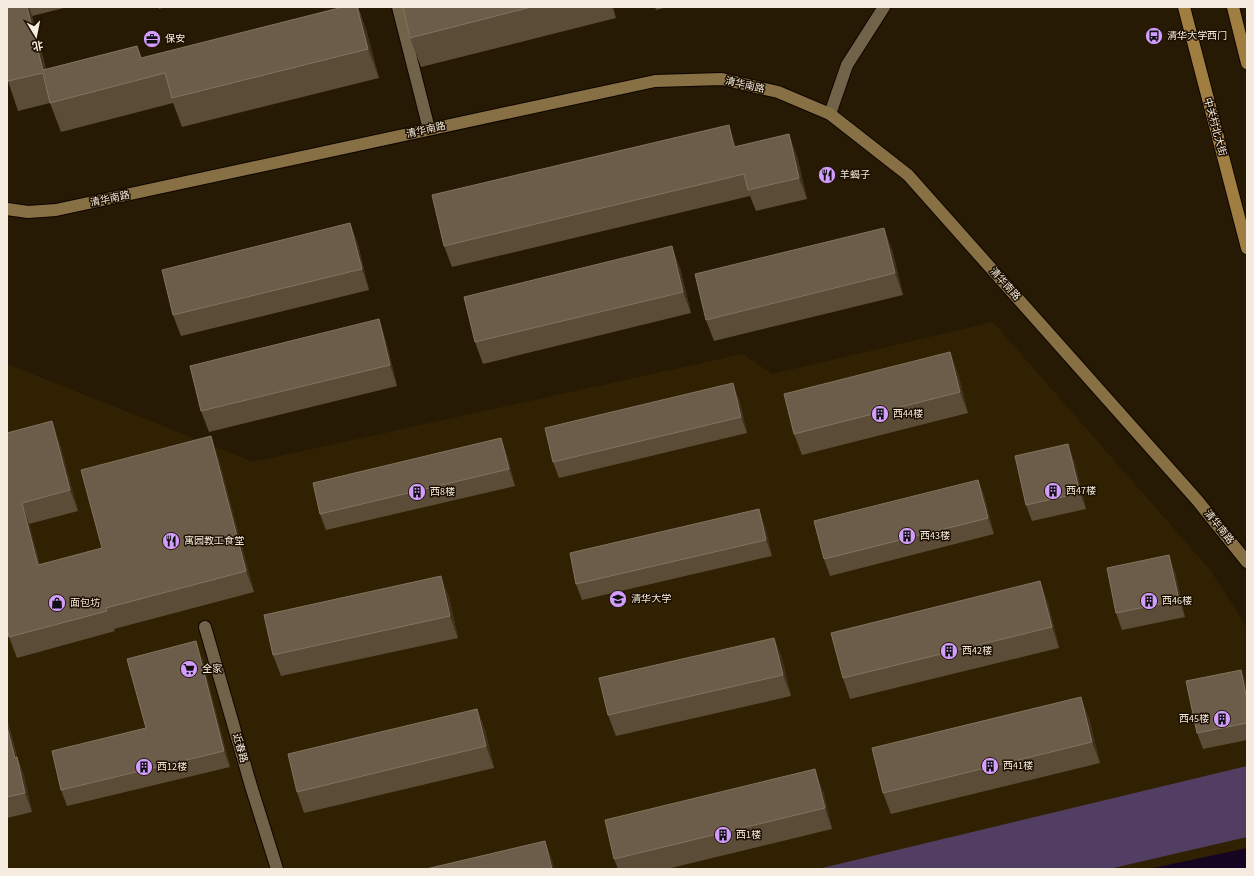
<svg xmlns="http://www.w3.org/2000/svg" width="1254" height="876" font-family="'Source Sans 3','Noto Sans SC',sans-serif">
<rect width="100%" height="100%" fill="#261a04"/>
<path fill="#312103" d="M993 322 1211 571 1247 627V869H7V364L253 462 743 354 772 374Z"/>
<path fill="#523e62" d="M1247 766V837L1109 869H818Z"/>
<path fill="#150422" d="M1247 848V868L1240 869H1149Z"/>
<g fill="none" stroke-linecap="round" stroke-linejoin="round">
<defs>
<path id="street" d="M398 7 429 129
M830 114 847 65 884 7
M205 627 251 786 277 869"/>
<path id="secondary" d="M7 209 28 212 56 210 655 81 722 79 778 92 830 114 908 175 1197 500 1247 562"/>
<path id="primary" d="M1184 7 1247 248
M1233 7 1247 63"/>
</defs>
<use href="#street" stroke="#0f0500" stroke-width="14"/>
<use href="#secondary" stroke="#0f0500" stroke-width="14"/>
<use href="#primary" stroke="#0f0500" stroke-width="14"/>
<use href="#street" stroke="#71624a" stroke-width="12"/>
<use href="#secondary" stroke="#887045" stroke-width="12"/>
<use href="#primary" stroke="#a07d40" stroke-width="12"/>
</g>
<path fill="#5b4c37" d="M7 7H68L32 16 46 69 142 58 358 7 367 33 379 78 182 127 173 103 61 132 50 103 18 111 8 81Z
M159 7H166L159 9Z
M403 7H613L616 18 421 67 410 38Z
M655 7H668L656 10Z
M737 147 797 156 807 199 756 211 750 196 452 267 444 246Z
M350 223 358 245 369 290 181 336 173 315Z
M892 249 903 295 714 341 706 320Z
M680 268 691 313 483 364 475 342Z
M379 319 386 341 397 386 209 432 201 411Z
M950 352 958 374 968 413 802 455 794 434Z
M739 399 747 433 559 478 553 462Z
M7 433 59 441 78 511 29 524 40 565 102 548 218 457 254 592 114 629 115 631 17 658 9 637Z
M501 438 507 455 515 486 326 530 320 514Z
M1074 460 1086 509 1032 521 1026 505Z
M978 480 984 496 994 534 830 576 824 559Z
M765 526 772 556 582 600 576 584Z
M1175 572 1185 617 1122 630 1116 613Z
M449 597 458 638 281 676 273 655Z
M1048 603 1059 648 850 699 843 678Z
M774 638 782 659 791 696 616 736 608 715Z
M202 658 230 767 67 806 61 790 146 728Z
M1241 670 1247 687V740L1203 749 1197 733Z
M477 709 485 730 494 768 304 813 297 792Z
M7 718 17 757 24 776 32 812 7 818Z
M1089 718 1100 763 891 814 883 793Z
M823 791 832 829 667 869H618L614 859Z"/>
<path fill="#3f311b" d="M27 7H29L32 16 53 99 43 70Z
M357 7 367 33 379 78 368 49Z
M612 7H613L616 18Z
M729 125 736 146 742 169 734 147Z
M789 134 797 156 807 199 799 178Z
M350 223 358 245 369 290 362 269Z
M884 228 892 249 903 295 895 273Z
M672 246 680 268 691 313 683 292Z
M379 319 386 341 397 386 390 365Z
M950 352 958 374 968 413 960 392Z
M733 383 739 399 747 433 741 417Z
M52 421 59 441 78 511 70 490Z
M211 436 218 457 254 592 246 571Z
M501 438 507 455 515 486 509 469Z
M1068 444 1074 460 1086 509 1080 493Z
M978 480 984 496 994 534 988 518Z
M22 503 29 524 46 586 38 565Z
M759 509 765 526 772 556 766 540Z
M1169 555 1175 572 1185 617 1179 600Z
M441 576 449 597 458 638 450 616Z
M1040 581 1048 603 1059 648 1052 627Z
M774 638 782 659 791 696 783 675Z
M196 641 202 658 230 767 224 751Z
M1241 670 1247 686V700Z
M1081 697 1089 718 1100 763 1092 742Z
M477 709 485 730 494 768 486 746Z
M7 718 17 759V757L24 776 32 812 25 793 15 758 7 727Z
M815 769 823 791 832 829 825 808Z
M545 841 553 862 554 869H552Z"/>
<path fill="#6b5d49" stroke="#817460" d="M7 7H27L43 70 137 46 141 58 343 7H357L368 49 172 98 165 73 50 103 43 73 8 81 7 78Z
M403 7H531L410 38Z
M729 125 734 147 789 134 799 178 748 190 744 174 444 246 432 195Z
M350 223 362 269 173 315 162 270Z
M884 228 895 273 706 320 695 274Z
M672 246 683 292 475 342 464 297Z
M379 319 390 365 201 411 190 366Z
M950 352 960 392 794 434 784 394Z
M733 383 741 417 553 462 545 428Z
M52 421 70 490 22 503 38 565 102 548 81 470 211 436 246 571 106 608 107 611 9 637 7 628V433Z
M501 438 509 469 320 514 313 483Z
M1068 444 1080 493 1026 505 1015 456Z
M978 480 988 518 824 559 814 521Z
M759 509 766 540 576 584 570 553Z
M1169 555 1179 600 1116 613 1107 568Z
M441 576 450 616 273 655 264 615Z
M1040 581 1052 627 843 678 831 633Z
M774 638 783 675 608 715 599 678Z
M196 641 224 751 61 790 52 751 146 728 127 659Z
M1241 670 1247 700V723L1197 733 1186 681Z
M1081 697 1092 742 883 793 872 748Z
M477 709 486 746 297 792 288 754Z
M7 727 15 758 17 757 25 793 7 797Z
M815 769 825 808 614 859 605 820Z
M545 841 552 869H426Z"/>
<defs>
<symbol id="bus-disc" viewBox="-11 -11 22 22"><circle r="9.5" fill="#d29dfd" stroke="#1d1000"/><path d="M-5-6H5V4H4V6H2V4H-2V6H-4V4H-5ZM-3.5-4V0h7V-4ZM-3.5 1.2v1.5H-2V1.2ZM2 1.2v1.5H3.5V1.2Z" fill="#111"/></symbol>
<symbol id="office-disc" viewBox="-11 -11 22 22"><circle r="9.5" fill="#d29dfd" stroke="#1d1000"/><path d="M-6-3h4V-5.5h4V-3h4V5H-6ZM-1-4.5V-3h2v-1.5ZM-6 0V1H6V0Z" fill="#111"/></symbol>
<symbol id="restaurant-disc" viewBox="-11 -11 22 22"><circle r="9.5" fill="#d29dfd" stroke="#1d1000"/><path d="M-5-6h1v4h1v-4h1v4h1v-4h1v5L-1.5 .5V6h-2V.5L-5-1ZM5-6V6H3V1.5H1.5Q1.5-4 5-6Z" fill="#111"/></symbol>
<symbol id="building-disc" viewBox="-11 -11 22 22"><circle r="9.5" fill="#d29dfd" stroke="#1d1000"/><path d="M-4-6H4V6H1V3H-1V6H-4ZM-2.5-4.3h1.7v1.8h-1.7ZM.8-4.3h1.7v1.8H.8ZM-2.5-1h1.7V.8h-1.7ZM.8-1h1.7V.8H.8Z" fill="#111"/></symbol>
<symbol id="university-disc" viewBox="-11 -11 22 22"><circle r="9.5" fill="#d29dfd" stroke="#1d1000"/><path d="M0-5L7-2L0 1L-7-2ZM-4 1L0 2.5L4 1V4Q0 6-4 4Z" fill="#111"/></symbol>
<symbol id="shop-disc" viewBox="-11 -11 22 22"><circle r="9.5" fill="#d29dfd" stroke="#1d1000"/><path d="M-5-2.5h2.3a2.7 3.5 0 0 1 5.4 0H5L5.5 6h-11ZM-1.5-2.5h3a1.5 2.3 0 0 0-3 0Z" fill="#111"/></symbol>
<symbol id="supermarket-disc" viewBox="-11 -11 22 22"><circle r="9.5" fill="#d29dfd" stroke="#1d1000"/><path d="M-6-5.5h2.5l.6 2H6L4.5 2H-2.5L-4.4-4H-6ZM-1.5 3.2a1.3 1.3 0 1 0 .1 0ZM3 3.2a1.3 1.3 0 1 0 .1 0Z" fill="#111"/></symbol>
</defs>
<g fill-rule="evenodd">
<use href="#bus-disc" x="1144" y="26" width="20" height="20"/>
<use href="#office-disc" x="142" y="29" width="20" height="20"/>
<use href="#restaurant-disc" x="817" y="165" width="20" height="20"/>
<use href="#building-disc" x="870" y="404" width="20" height="20"/>
<use href="#building-disc" x="1043" y="481" width="20" height="20"/>
<use href="#building-disc" x="407" y="482" width="20" height="20"/>
<use href="#building-disc" x="897" y="526" width="20" height="20"/>
<use href="#restaurant-disc" x="161" y="531" width="20" height="20"/>
<use href="#university-disc" x="608" y="589" width="20" height="20"/>
<use href="#building-disc" x="1139" y="591" width="20" height="20"/>
<use href="#shop-disc" x="47" y="593" width="20" height="20"/>
<use href="#building-disc" x="939" y="641" width="20" height="20"/>
<use href="#supermarket-disc" x="179" y="659" width="20" height="20"/>
<use href="#building-disc" x="1212" y="709" width="20" height="20"/>
<use href="#building-disc" x="980" y="756" width="20" height="20"/>
<use href="#building-disc" x="134" y="757" width="20" height="20"/>
<use href="#building-disc" x="713" y="825" width="20" height="20"/>
</g>
<g text-anchor="middle" dominant-baseline="central" stroke-width="3" stroke-linejoin="round" paint-order="stroke">
<g font-size="10" fill="#f5ecdf" stroke="#1d1000" text-anchor="start">
<text x="1167" y="36">清华大学西门</text>
<text x="165" y="39">保安</text>
<text x="840" y="175">羊蝎子</text>
<text x="893" y="414">西44楼</text>
<text x="1066" y="491">西47楼</text>
<text x="430" y="492">西8楼</text>
<text x="920" y="536">西43楼</text>
<text x="184" y="541">寓园教工食堂</text>
<text x="631" y="599">清华大学</text>
<text x="1162" y="601">西46楼</text>
<text x="70" y="603">面包坊</text>
<text x="962" y="651">西42楼</text>
<text x="202" y="669">全家</text>
<text x="1209" y="719" text-anchor="end">西45楼</text>
<text x="1003" y="766">西41楼</text>
<text x="157" y="767">西12楼</text>
<text x="736" y="835">西1楼</text>
</g>
<g font-size="10" fill="#f5ecdf" stroke="#1d1000">
<text transform="translate(745 85) rotate(13)">清华南路</text>
<text transform="translate(1215 127) rotate(75)">中关村北大街</text>
<text transform="translate(426 130) rotate(-13)">清华南路</text>
<text transform="translate(110 199) rotate(-12)">清华南路</text>
<text transform="translate(1005 284) rotate(48)">清华南路</text>
<text transform="translate(1219 527) rotate(51)">清华南路</text>
<text transform="translate(240 748) rotate(74)">近春路</text>
</g>
</g>
<rect width="1254" height="876" fill="none" stroke="#f5ecdf" stroke-width="16"/>
<g transform="translate(36 36) rotate(170)" stroke="#1d1000" stroke-width="3" paint-order="stroke">
<path d="M0-3L7 15L0 10L-7 15Z" fill="#f5ecdf"/>
<text y="-6" font-size="11" font-weight="bold" text-anchor="middle" fill="#f5ecdf">北</text>
</g>
</svg>
